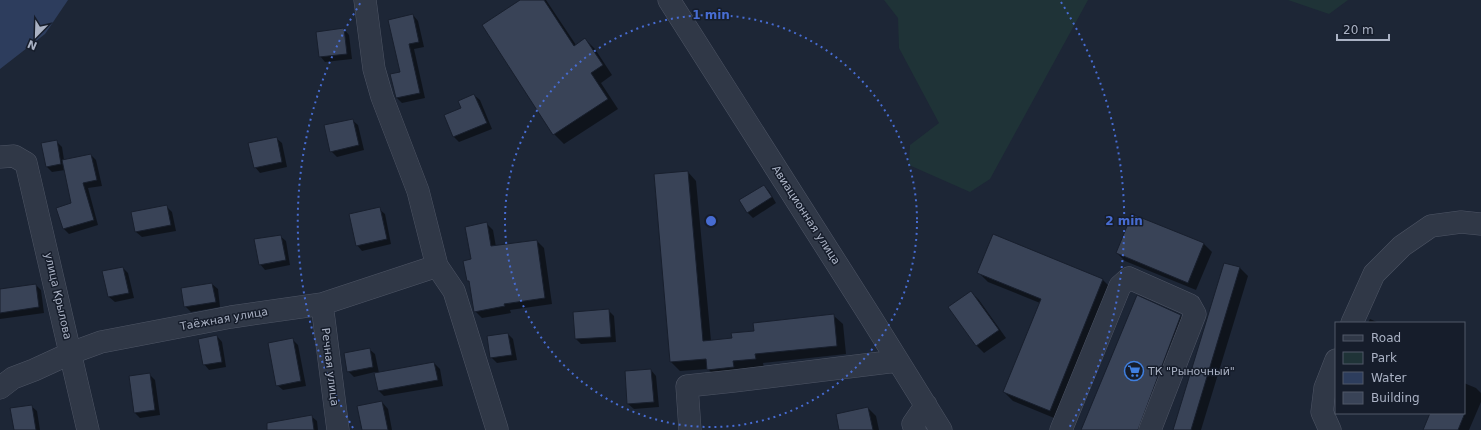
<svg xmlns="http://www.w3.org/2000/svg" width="1481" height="430" font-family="'DejaVu Sans',sans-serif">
<rect width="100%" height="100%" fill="#1d2636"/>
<path fill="#1f3337" d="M884 0H1088L990 179 970 192 909 165 910 145 939 123 899 48 898 18Z
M1288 0H1348L1329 14Z"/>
<path fill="#2d3d5d" d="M0 0H68L45 34 0 69Z"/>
<path fill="#0007" d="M522 0H546L576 45 585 39 595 49 612 75 601 83 618 109 564 144 554 134 483 25Z
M413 15 418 21 424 47 414 49 425 98 402 103 397 98Z
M344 29 349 35 352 59 325 62 320 56Z
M474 95 480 100 492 129 459 142 454 137 445 116 462 109Z
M352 120 358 125 364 150 337 157 331 151Z
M276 138 282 143 287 167 260 173 255 167Z
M56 141 62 147 64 160 91 155 96 160 102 186 88 188 98 225 69 234 63 228 72 204 65 170 52 172 47 167 43 144Z
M688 172 696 181 711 341 733 339 834 316 843 324 846 354 763 363 764 368 717 378 708 369 680 371 671 362 655 175Z
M764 186 769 191 776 203 753 218 747 212Z
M166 206 172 212 176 231 142 237 136 232 132 213Z
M379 209 385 214 391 244 362 251 357 245Z
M1132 215 1204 244 1212 252 1196 290 1125 261 1117 253Z
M487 224 493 230 496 247 537 241 544 248 552 304 510 310 511 313 482 318 475 311 470 283 468 280 472 260Z
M994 235 1103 280 1112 289 1059 420 1013 401 1004 392 1040 303 988 282 978 272Z
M280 236 286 241 290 265 265 270 260 264Z
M1225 264 1240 268 1248 276 1201 430H1174Z
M123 268 128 273 134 298 115 302 109 297 104 272Z
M212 284 218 289 220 307 191 312 185 306 182 289Z
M36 285 41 290 44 313 0 319V290Z
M971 292 979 300 1006 338 984 353 976 345Z
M608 310 614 316 616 342 581 344 576 339Z
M1181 316 1191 326 1150 430H1082Z
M1370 319 1379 323H1368Z
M508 334 513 339 517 360 497 363 491 357Z
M217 336 222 342 226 367 209 370 204 364Z
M293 340 298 345 306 386 283 390 277 385Z
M369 349 375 354 379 373 434 363 440 369 443 386 384 396 379 391 375 372 354 377 348 371Z
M651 370 656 376 659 407 634 409 628 404Z
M149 374 155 380 160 415 140 418 135 413Z
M1464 383 1476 388 1481 393V402L1469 430H1424L1431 413H1464Z
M382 402 388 409 392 430H363Z
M31 406 37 411 40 430H15Z
M868 408 876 416 879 430H840Z
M311 416 317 421 318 430H287Z"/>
<path fill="#394357" stroke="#181f2d" d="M520 0H544L574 46 585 38 603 65 591 73 608 99 553 135 482 25Z
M413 14 419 42 409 44 420 93 396 98 390 74 400 72 388 20Z
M344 28 347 54 319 57 316 32Z
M474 94 487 123 453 137 444 115 461 108 458 101Z
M353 119 359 145 330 152 324 125Z
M277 137 282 162 254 168 248 143Z
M57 140 61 164 46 167 41 143Z
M91 154 97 180 83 183 94 220 63 229 56 208 71 203 62 160Z
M688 171 703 341 732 338 731 333 754 331 753 323 834 314 837 346 755 354 756 359 733 361 734 367 707 370 706 359 670 362 654 174Z
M764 185 772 197 747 213 739 200Z
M167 205 171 225 135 232 131 212Z
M380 207 387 239 356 246 349 214Z
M1132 214 1204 243 1188 283 1116 253Z
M487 222 491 246 537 240 545 298 504 304 505 306 474 312 469 281H467L463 261 471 259 465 227Z
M993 234 1103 279 1050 411 1003 392 1041 299 977 273Z
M281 235 286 260 259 265 254 239Z
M1224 263 1240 267 1191 430H1173Z
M123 267 129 293 108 297 102 271Z
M212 283 216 302 184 307 181 288Z
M36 284 39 307 0 313V289Z
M971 291 999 330 976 346 948 307Z
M1137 295 1181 315 1138 430H1081Z
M609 309 611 337 575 339 573 312Z
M508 333 512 355 490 358 487 336Z
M217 335 222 362 203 365 198 339Z
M293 338 301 381 276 386 268 343Z
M370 348 373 367 347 372 344 353Z
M434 362 438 380 378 391 374 373Z
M651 369 654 402 627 404 625 371Z
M150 373 155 410 134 413 129 376Z
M382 401 388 430H362L357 406Z
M32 405 36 430H14L10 408Z
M868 407 873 430H839L836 414Z
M1430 413H1465L1458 430H1423Z
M312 415 314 430H267V423Z"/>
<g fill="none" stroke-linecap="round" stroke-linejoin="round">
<defs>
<path id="minor" d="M669 0 870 316 941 430
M0 157 14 156 26 163 88 430
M437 266 454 291 497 429
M322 304 338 430
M1352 323 1374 274 1402 246 1431 226 1461 222 1481 224
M0 388 13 378 34 370 71 353 101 342 231 317 322 304 437 266 418 191 382 97 374 69 365 0
M690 430 687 386 734 381 897 361
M915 430 913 424 926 405
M1061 430 1120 286 1129 278 1190 305 1195 314 1150 430
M1330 430 1322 412 1325 388 1336 360"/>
</defs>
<use href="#minor" stroke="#4e5565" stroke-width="23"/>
<use href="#minor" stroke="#303847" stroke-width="22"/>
</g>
<g fill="none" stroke="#476cd2" stroke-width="2" stroke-dasharray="2 4">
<circle cx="711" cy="221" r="206"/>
<path d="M353 428A413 413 0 0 1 361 2M1061 2A413 413 0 0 1 1069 428"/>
</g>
<defs>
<symbol id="supermarket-ring" viewBox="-11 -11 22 22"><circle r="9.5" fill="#161d2b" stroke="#3f7fe0" stroke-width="1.5"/><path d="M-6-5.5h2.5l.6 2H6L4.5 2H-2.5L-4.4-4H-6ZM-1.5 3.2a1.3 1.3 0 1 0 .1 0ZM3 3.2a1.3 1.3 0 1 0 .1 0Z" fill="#3f7fe0"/></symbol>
</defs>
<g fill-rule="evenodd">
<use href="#supermarket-ring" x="1123" y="360" width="22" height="22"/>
</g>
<g text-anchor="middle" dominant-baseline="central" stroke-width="3" stroke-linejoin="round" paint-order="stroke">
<g font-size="11" fill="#aab2c4" stroke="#161d2b">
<text transform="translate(806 215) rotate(57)">Авиационная улица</text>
<text transform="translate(58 296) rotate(77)">улица Крылова</text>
<text transform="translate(224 319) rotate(-10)">Таёжная улица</text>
<text transform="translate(330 367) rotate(83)">Речная улица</text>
</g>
<g font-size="11" fill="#aab2c4" stroke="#161d2b" text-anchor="start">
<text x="1148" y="371">ТК "Рыночный"</text>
</g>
</g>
<circle cx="711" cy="221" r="6" fill="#476cd2" stroke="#161d2b" stroke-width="2"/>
<g font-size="12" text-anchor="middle" font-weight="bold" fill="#476cd2" stroke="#161d2b" stroke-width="3" stroke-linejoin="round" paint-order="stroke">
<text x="711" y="19">1 min</text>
<text x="1124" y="225">2 min</text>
</g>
<rect x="1335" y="322" width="130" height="92" fill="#161d2b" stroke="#515968"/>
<rect x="1343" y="335" width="20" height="6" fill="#303847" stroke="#515968"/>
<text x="1371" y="342" font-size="12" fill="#aab2c4">Road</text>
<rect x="1343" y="352" width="20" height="12" fill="#1f3337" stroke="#515968"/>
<text x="1371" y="362" font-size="12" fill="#aab2c4">Park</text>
<rect x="1343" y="372" width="20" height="12" fill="#2d3d5d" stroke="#515968"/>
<text x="1371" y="382" font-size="12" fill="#aab2c4">Water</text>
<rect x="1343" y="392" width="20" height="12" fill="#394357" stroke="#515968"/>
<text x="1371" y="402" font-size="12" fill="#aab2c4">Building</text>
<g transform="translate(36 36) rotate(203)" stroke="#161d2b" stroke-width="3" paint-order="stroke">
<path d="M0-3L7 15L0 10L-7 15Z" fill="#aab2c4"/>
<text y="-6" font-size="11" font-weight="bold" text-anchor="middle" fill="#aab2c4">N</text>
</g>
<path d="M1337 34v6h52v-6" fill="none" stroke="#aab2c4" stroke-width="2"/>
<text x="1343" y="34" font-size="12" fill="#aab2c4" stroke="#161d2b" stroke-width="3" paint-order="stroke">20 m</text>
</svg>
